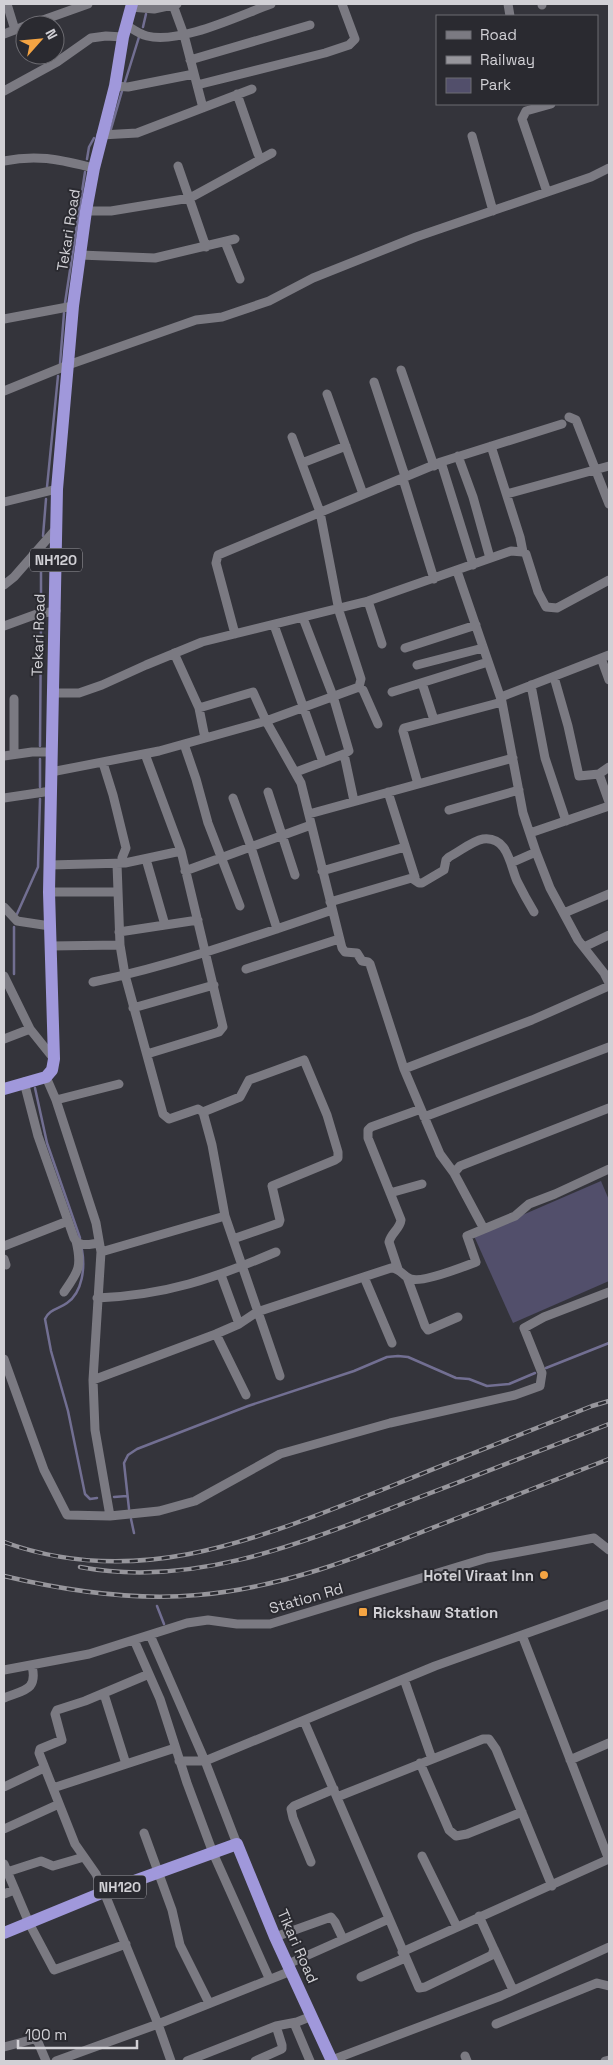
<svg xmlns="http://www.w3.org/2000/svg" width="613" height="2065" font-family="'Space Grotesk',sans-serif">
<rect width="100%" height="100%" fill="#34343b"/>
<path fill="#524f6b" d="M601 1181 609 1200V1281L513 1323 474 1236Z"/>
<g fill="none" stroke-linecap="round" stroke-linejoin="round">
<path stroke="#726f92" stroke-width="2.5" d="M143 27 146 14
M125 82 139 37
M111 129 122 91
M87 159 89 147 94 138
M65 303 85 172
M60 364 64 313
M47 487 58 376
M43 536 46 499
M41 608V559
M40 746 41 618
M40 787V759
M17 914 38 867 40 799
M14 927V974
M35 1088 47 1143 80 1238
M82 1250C85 1267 83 1292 67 1303 59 1309 49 1309 45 1319L51 1351 68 1411 85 1494 90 1499 97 1498
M546 1368 609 1343
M114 1497 127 1496
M129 1509 124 1463 128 1455 137 1449 248 1406 354 1371 387 1357 398 1356 408 1357 456 1378 469 1379 487 1386 509 1384 535 1373
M131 1519 134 1533
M157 1606 164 1624"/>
<path stroke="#7b7a82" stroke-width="9" d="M7 4 15 30
M508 4 510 16
M542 4V5
M173 5 184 35 203 108
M131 7 154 9 177 4
M29 25 88 4
M126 25C133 29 139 34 147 36 181 44 238 16 271 4
M4 34 25 26
M190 60 310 25
M197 85 325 53 349 45 355 39 342 4
M115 86 128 87 194 74
M4 91 57 62 91 38 106 36 123 37
M237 94 258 154
M101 135 137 133 252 89
M472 136 493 211
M4 161C39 154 60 160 94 168
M178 166 206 247
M547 192 522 119 526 111 551 104
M86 211H111L190 198 272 153
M225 242 240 279
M80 255 155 258 235 239
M4 319 73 306
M401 370 434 466
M374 382 405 476 403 479 434 579
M4 391 68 365 196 320 222 317 269 301 313 278 416 237 591 177 609 168
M327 394 363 494
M569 417 576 420 609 504
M292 437 320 512 339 611 361 679 359 687
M491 446 520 537 523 552
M458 456 473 497 490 558
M441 462 473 565
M302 463 346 446
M507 494 609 466
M4 502 57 489
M457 571 502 702 523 813 536 852 550 888 578 940 604 973 609 983
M4 585 14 577 56 529
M368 601 382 644
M274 625 323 762
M4 626 37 614 56 611
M235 634 216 563 218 555 441 462 562 424
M405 648 476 625
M174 653 199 708 205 738
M601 658 609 680
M417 665 483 648
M554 677 568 726 579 776 599 774 609 767
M422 683 434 720
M531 685 545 758 566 821
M392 692 488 662
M53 693H79L102 685 146 665 202 642 368 601 511 551 523 552 526 554 538 592 546 607 557 608 609 580
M501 697 609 655
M199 708 253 692 266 721 301 783 342 948 345 952 357 953 362 961 368 962 370 964 404 1069 440 1154 454 1173
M184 744 196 779 208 823 240 906
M14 754V699
M145 754 181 851 223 1027 219 1032 147 1054
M344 754 354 801
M4 756 32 752H51
M103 763 113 795 126 848 122 858 125 863
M51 772 159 751 266 721 359 687 363 690 378 724
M296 772 344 754 349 751 333 696 303 618
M599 774 609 802
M418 784 403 731 404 728 502 702
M268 792 295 875
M4 798 51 791
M233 798 251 847 277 929
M449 810 519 790
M309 814 513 758
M530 833 609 806
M146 859 165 925
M511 863 536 852
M117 864 120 945 125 975 163 1114 169 1119 198 1109 203 1112 212 1145 225 1216 280 1376
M50 865 125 863 181 851
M185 871 311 825
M322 871 405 847
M413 879 419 883H422L444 870 446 860 449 857C459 852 472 841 483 839 508 836 510 865 517 881 522 891 528 902 534 912
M49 892H118
M330 902 415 877 388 792
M4 907 17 921 50 926
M564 913 609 894
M119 932 198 920
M50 946 120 945
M584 947 609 935
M246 969 339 939
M4 976 30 1029 54 1059
M93 982C174 965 253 937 332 910
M133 1008 214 985
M4 1039 30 1029
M404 1069 532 1020 609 986
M46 1077 56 1100 96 1223 101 1252 93 1380 95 1430 110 1516
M24 1082 38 1136 74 1238C79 1248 90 1244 99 1243
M56 1100 119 1084
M609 1108 460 1166 454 1173 484 1229 515 1216 529 1204 555 1194 609 1169
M203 1112 240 1097 249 1080 304 1060 327 1115 338 1152V1158L335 1160 272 1186 280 1220 279 1223 233 1239
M424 1117 609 1047
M390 1193 422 1184
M4 1246 68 1221
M101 1252 225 1216
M4 1259 6 1265
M398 1269 389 1242C391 1233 400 1229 401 1220L368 1138V1130L371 1127 421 1109
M221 1275 239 1324
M364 1277 392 1343
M407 1277 425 1326 428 1330 458 1317
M64 1292C79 1271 82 1266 76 1241
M97 1298C167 1295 212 1279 276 1252
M216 1334 246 1395
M4 1359 44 1470 67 1515 110 1516 159 1511 195 1501 280 1454 390 1423 515 1395 540 1386 542 1373 524 1328 544 1317 609 1292
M93 1380 216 1334 239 1324 257 1312 391 1268C401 1268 403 1277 411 1279 423 1283 463 1267 476 1262L467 1236 484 1229
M609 1604 522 1635 609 1860
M150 1635 205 1761H179
M134 1640 160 1699 187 1783 213 1853 269 1978
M4 1670 89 1654 187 1623 208 1620 237 1624H270L487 1558 594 1538 609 1550
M149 1674 85 1701 57 1710 55 1714 62 1740 40 1749 39 1753 75 1844 96 1874 104 1892 158 2024 171 2061
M404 1679 432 1759
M104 1694 126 1764
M4 1698C23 1690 38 1691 32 1666
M304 1721 419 1988 425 1987 492 1955 494 1949 479 1916
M570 1760 609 1743
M420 1763 449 1830 456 1836 467 1834 522 1812
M4 1787 44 1768
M53 1788 175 1748
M337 1797 483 1739H489L496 1749 552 1886
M4 1829 59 1804
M144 1833 172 1910 180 1945 209 2003
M237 1844 205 1761 435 1666 522 1635
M422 1856 457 1927
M311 1862 293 1818 291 1809 294 1806 334 1789
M4 1864 29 1923 54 1970 126 1944
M7 1872 41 1861 53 1866 84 1857
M4 1894 14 1890
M275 1937 331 1917 335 1922 343 1939
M494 1949 513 1990
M402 1952 609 1859
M288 1964 389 1919
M361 1977 405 1958
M294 2023 310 2061
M496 2024 597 1983 609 1986
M4 2047 34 2039 38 2042 46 2061
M465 2056 467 2061
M332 2060 501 1996 609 1947
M56 2061 158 2024 291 1971
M187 2061 276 2026 297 2022 312 2016
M255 2061 282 2049V2045L276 2026
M605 2061 609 2060"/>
<path stroke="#a098db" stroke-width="12" d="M4 1089 46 1077 52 1070 54 1059 49 892 57 489 73 306 86 211 94 168 115 86 123 37 132 4
M4 1933 104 1892 237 1844 275 1937 332 2061"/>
<defs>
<path id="rail" d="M4 1542C139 1591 259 1538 384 1489 453 1461 522 1434 592 1406L609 1401
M80 1567C196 1589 307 1541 412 1500 478 1475 544 1449 609 1424
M4 1576C67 1591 133 1601 198 1595 281 1588 360 1557 437 1526 494 1504 552 1481 609 1459"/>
</defs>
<use href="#rail" stroke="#97969c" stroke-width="4.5"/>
<use href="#rail" stroke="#2a2a30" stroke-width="2.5" stroke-dasharray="8" stroke-linecap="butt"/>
</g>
<g fill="#f4a443" stroke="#2a2a30" stroke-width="2">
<circle cx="544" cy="1575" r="5"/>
<rect x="358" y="1607" width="10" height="10" rx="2.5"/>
</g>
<g text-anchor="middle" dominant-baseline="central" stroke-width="4" stroke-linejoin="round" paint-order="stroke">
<g fill="#2a2a30" stroke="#9f9ea4" stroke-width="1">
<rect x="30" y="548.5" width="52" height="23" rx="4"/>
<rect x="94" y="1875.5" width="52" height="23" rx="4"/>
</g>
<g font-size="14" font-weight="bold" fill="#d1d0d5">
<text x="56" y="560">NH120</text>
<text x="120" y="1887">NH120</text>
</g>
<g font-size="15" fill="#d1d0d5" stroke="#2a2a30">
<text transform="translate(68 230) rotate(-81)">Tekari Road</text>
<text transform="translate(38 635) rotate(-88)">Tekari Road</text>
<text transform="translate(306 1598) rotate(-16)">Station Rd</text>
<text transform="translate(298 1946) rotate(66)">Tikari Road</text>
</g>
<g font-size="15" font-weight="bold" fill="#d1d0d5" stroke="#2a2a30" text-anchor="end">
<text x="534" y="1575">Hotel Viraat Inn</text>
<text x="373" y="1612" text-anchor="start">Rickshaw Station</text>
</g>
</g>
<rect width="613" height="2065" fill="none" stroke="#d1d0d5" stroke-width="10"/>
<rect x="436" y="15" width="162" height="90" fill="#2a2a30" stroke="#6d6c72"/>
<rect x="446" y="31" width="25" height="8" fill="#7b7a82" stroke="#6d6c72"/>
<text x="480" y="40" font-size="15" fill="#d1d0d5">Road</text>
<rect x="446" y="56" width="25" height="8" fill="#97969c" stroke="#6d6c72"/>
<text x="480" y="65" font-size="15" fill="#d1d0d5">Railway</text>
<rect x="446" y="78" width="25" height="15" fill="#524f6b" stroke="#6d6c72"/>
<text x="480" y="90" font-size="15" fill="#d1d0d5">Park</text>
<g transform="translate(40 40) rotate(63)"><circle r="24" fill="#2a2a30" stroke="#6d6c72"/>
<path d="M0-4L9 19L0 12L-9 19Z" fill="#f4a443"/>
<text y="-8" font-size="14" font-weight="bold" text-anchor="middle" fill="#d1d0d5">N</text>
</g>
<path d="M18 2040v8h119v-8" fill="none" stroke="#d1d0d5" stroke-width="2.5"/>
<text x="25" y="2040" font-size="15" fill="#d1d0d5" stroke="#2a2a30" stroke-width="4" paint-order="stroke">100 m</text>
</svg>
